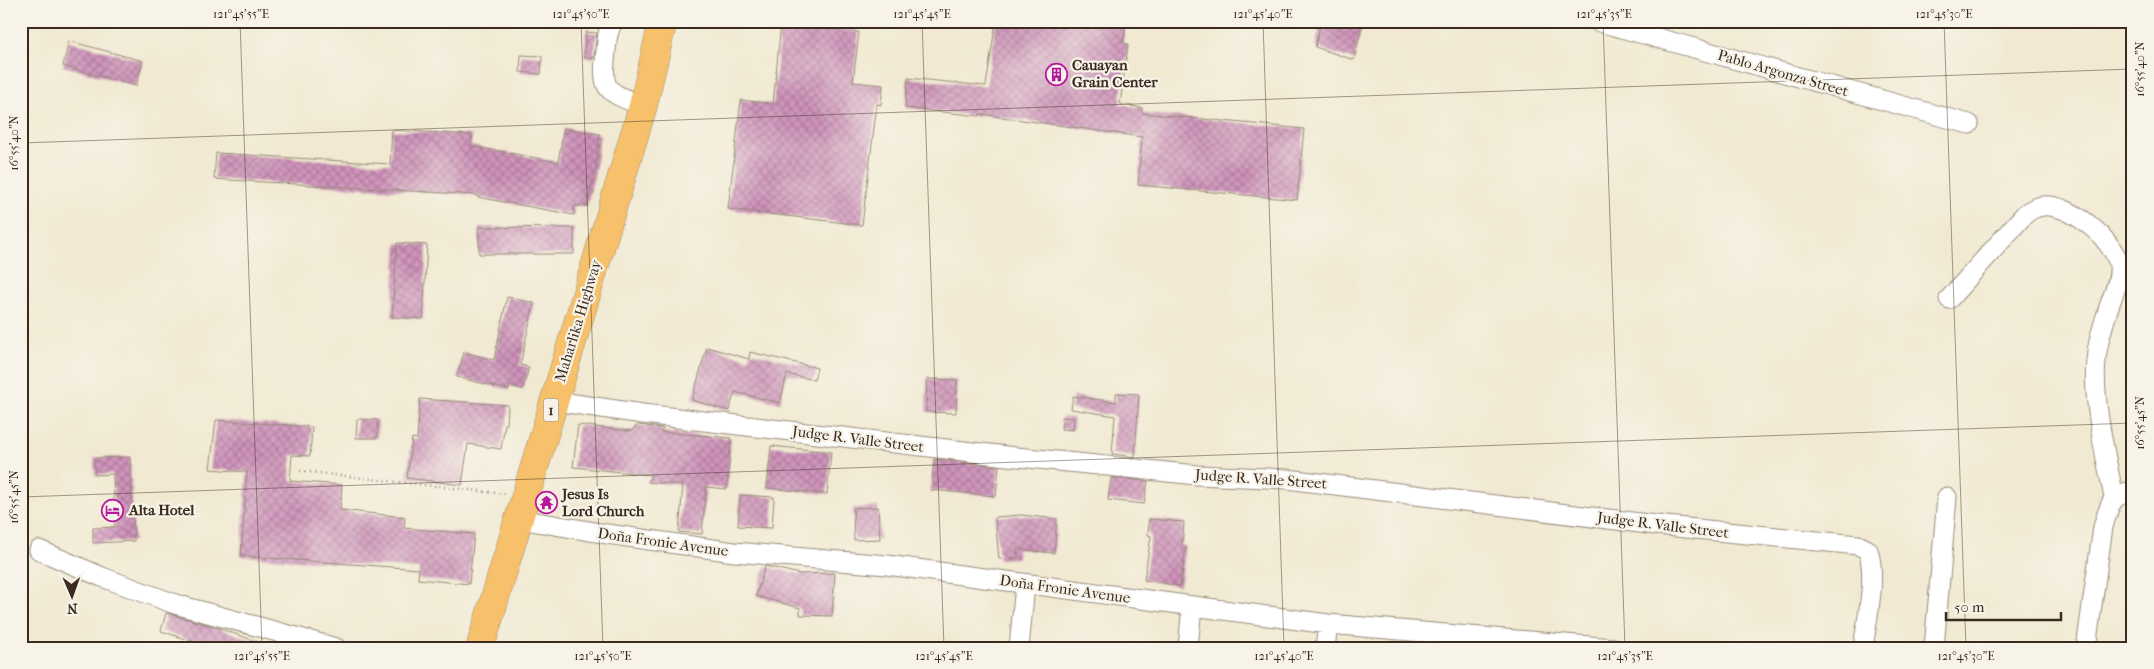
<svg xmlns="http://www.w3.org/2000/svg" width="2154" height="669" font-family="'IM FELL French Canon',serif">
<defs>
<pattern id="building-cross-hatch" width="8" height="8" patternUnits="userSpaceOnUse" patternTransform="scale(1.25)"><rect width="8" height="8" fill="#d094bc"/><path d="M0 0l8 8M0 8l8-8" fill="none" stroke="#aa7998"/></pattern>
</defs>
<rect width="100%" height="100%" fill="#f7f3e8"/>
<filter id="ink" filterUnits="userSpaceOnUse"><feTurbulence type="fractalNoise" baseFrequency=".02" numOctaves="2"/><feDisplacementMap in="SourceGraphic" scale="10" xChannelSelector="R" yChannelSelector="G"/><feConvolveMatrix kernelMatrix="1 2 1 2 8 2 1 2 1" color-interpolation-filters="sRGB"/></filter>
<filter id="wash" filterUnits="userSpaceOnUse"><feTurbulence type="fractalNoise" baseFrequency=".0096" numOctaves="4" result="noise"/><feDisplacementMap in="SourceGraphic" scale="20" xChannelSelector="R" yChannelSelector="G"/><feGaussianBlur stdDeviation="1.12" result="paint"/><feColorMatrix in="noise" values="0 0 0 0 0 0 0 0 0 0 0 0 0 0 0 0 0 1.4 0 .05"/><feComposite in="paint" operator="in"/></filter>
<g filter="url(#wash)">
<rect width="100%" height="100%" fill="#f1e9d1"/>
<g id="blocks">
<path fill="url(#building-cross-hatch)" d="M996 21H1113L1126 23 1123 43 1128 44 1120 104 1142 108V113L1304 129 1297 200 1138 185 1142 137 980 114V116L905 108 908 78 986 86Z
M1321 21H1363L1354 60 1315 47Z
M781 23 859 32 853 82 883 85 881 105 877 104 862 225 728 209 741 100 773 104Z
M586 32 597 33 594 58 584 57Z
M69 41 143 61 136 86 63 66Z
M521 55 542 56 541 74 520 72Z
M564 128 600 134 595 172 587 206H574V215L477 197V195L214 179 216 153 390 164 392 130 472 135 471 146 558 162Z
M479 227 574 228V254H479Z
M397 243 427 245 423 319 392 317Z
M507 297 534 303 520 365 529 367 523 389 509 386V390L457 377 464 352 494 360Z
M707 347 749 359 750 352 817 368 814 380 787 374 780 403 735 392 729 411 692 400Z
M927 379 957 380 956 413 926 412Z
M1116 393 1139 394 1135 457 1112 454 1115 416 1071 409 1073 396 1116 402Z
M420 399 508 405 507 424H505L501 449 468 444 462 485 407 478 412 438 417 439Z
M1062 417 1074 418 1073 430 1061 429Z
M357 419 378 420 377 438H356Z
M216 420 312 427 310 456 292 455 290 481 342 485 340 510 405 517 404 528 474 534 469 584 418 579 419 569 241 556 247 472 210 469Z
M578 425 631 431 638 425 663 428 661 432 731 438 727 489 706 487 702 534 679 532 683 485 648 482 651 475 573 467Z
M771 446 831 452 827 494 767 488Z
M130 457 134 541 93 543V528L115 527 113 474 95 475 94 458Z
M934 459 999 466 996 496 931 490Z
M1111 478 1148 481 1144 504 1108 500Z
M740 495 774 497 772 528 738 526Z
M878 507 880 539 854 540 853 508Z
M1021 515 1057 519 1054 553 1017 549 1018 558 999 559 995 517Z
M1149 519 1184 522 1182 546 1186 547 1180 586 1144 580 1151 536 1148 535Z
M765 566 800 574 835 573 832 616 800 615V608L756 596Z
M166 613 215 627 270 646V648H203L204 645 161 631Z"/>
</g>
</g>
<g filter="url(#ink)">
<use href="#blocks" fill-opacity="0" stroke="#968a78" stroke-width="1"/>
<g fill="none" stroke-linecap="round" stroke-linejoin="round">
<defs>
<path id="minor" d="M614 21C607 29 607 41 606 51 601 92 606 91 643 106
M1596 21 1969 124
M1949 299 2025 214C2030 210 2035 207 2042 206 2069 202 2114 240 2119 265 2121 281 2111 298 2107 313 2102 329 2097 344 2096 361 2092 399 2106 459 2114 497
M554 401 643 414 1007 456 1197 475 1287 479 1656 525 1858 545 1868 550C1877 577 1867 619 1863 648
M519 519 607 534 734 552 887 565 1328 624 1613 648
M39 550 102 577 175 604 336 648
M1019 648 1025 585
M1188 648 1192 606
M1325 648 1328 624
M1934 648 1947 497
M2086 648 2103 527C2109 507 2110 494 2133 491"/>
<path id="highway" d="M480 648 643 106 663 21"/>
</defs>
<use href="#minor" stroke="#968a78" stroke-width="21"/>
<use href="#highway" stroke="#968a78" stroke-width="29"/>
<path stroke="#968a78" stroke-width="2.5" stroke-dasharray="1 4" stroke-linecap="butt" d="M300 471 506 494"/>
<use href="#minor" stroke="#fff" stroke-width="19"/>
<use href="#highway" stroke="#f7c06b" stroke-width="28"/>
</g>
</g>
<path fill="none" stroke="#3b2a1e" stroke-width="1" stroke-opacity="0.45" d="M240 21 262 648M581 21 603 648M922 21 944 648M1263 21 1284 648M1603 21 1625 648M1944 21 1966 648M21 143 2133 69M21 497 2133 423"/>
<defs>
<symbol id="building-ring" viewBox="-11 -11 22 22"><circle r="9.5" fill="#f7f3e8" stroke="#b5179e" stroke-width="1.5"/><path d="M-4-6H4V6H1V3H-1V6H-4ZM-2.5-4.3h1.7v1.8h-1.7ZM.8-4.3h1.7v1.8H.8ZM-2.5-1h1.7V.8h-1.7ZM.8-1h1.7V.8H.8Z" fill="#b5179e"/></symbol>
<symbol id="temple-ring" viewBox="-11 -11 22 22"><circle r="9.5" fill="#f7f3e8" stroke="#b5179e" stroke-width="1.5"/><path d="M0-6L5-2H3V0L6.5 2.5H4V6H1.5V3h-3V6H-4V2.5H-6.5L-3 0V-2H-5Z" fill="#b5179e"/></symbol>
<symbol id="hotel-ring" viewBox="-11 -11 22 22"><circle r="9.5" fill="#f7f3e8" stroke="#b5179e" stroke-width="1.5"/><path d="M-6-4.5h1.5V1H6V5H4.5V3h-9V5H-6ZM-4 0a1.8 1.8 0 1 1 3.6 0ZM.5 0V-2.5h3Q6-2.5 6 0Z" fill="#b5179e"/></symbol>
</defs>
<g fill-rule="evenodd">
<use href="#building-ring" x="1044" y="62" width="25" height="25"/>
<use href="#temple-ring" x="534" y="490" width="25" height="25"/>
<use href="#hotel-ring" x="100" y="498" width="25" height="25"/>
</g>
<g text-anchor="middle" dominant-baseline="central" stroke-width="4.5" stroke-linejoin="round" paint-order="stroke">
<rect fill="#f7f3e8" stroke="#73665b" stroke-width="1" x="543.5" y="398.5" width="15" height="23" rx="4"/>
<g font-size="14" font-weight="bold" fill="#3b2a1e">
<text x="551" y="410">1</text>
</g>
<g font-size="15" font-weight="bold" fill="#3b2a1e" stroke="#f7f3e8" text-anchor="start">
<text x="1072" y="65">Cauayan<tspan x="1072" dy="17">Grain Center</tspan></text>
<text x="562" y="494">Jesus Is<tspan x="562" dy="17">Lord Church</tspan></text>
<text x="129" y="510">Alta Hotel</text>
</g>
<g font-size="15" fill="#3b2a1e" stroke="#f7f3e8">
<text transform="translate(1783 73) rotate(16)">Pablo Argonza Street</text>
<text transform="translate(578 321) rotate(-73)">Maharlika Highway</text>
<text transform="translate(858 439) rotate(7)">Judge R. Valle Street</text>
<text transform="translate(1261 479) rotate(4)">Judge R. Valle Street</text>
<text transform="translate(1663 525) rotate(7)">Judge R. Valle Street</text>
<text transform="translate(663 542) rotate(8)">Doña Fronie Avenue</text>
<text transform="translate(1065 589) rotate(8)">Doña Fronie Avenue</text>
</g>
</g>
<rect width="2154" height="669" fill="none" stroke="#f7f3e8" stroke-width="55"/>
<g transform="translate(72 596) rotate(178)" stroke="#f7f3e8" stroke-width="4" paint-order="stroke">
<path d="M0-4L9 19L0 12L-9 19Z" fill="#3b2a1e"/>
<text y="-8" font-size="14" font-weight="bold" text-anchor="middle" fill="#3b2a1e">N</text>
</g>
<path d="M1946 612v8h115v-8" fill="none" stroke="#3b2a1e" stroke-width="2.5"/>
<text x="1954" y="612" font-size="15" fill="#3b2a1e" stroke="#f7f3e8" stroke-width="4" paint-order="stroke">50 m</text>
<rect x="28" y="28" width="2098" height="614" fill="none" stroke="#3b2a1e" stroke-width="2"/>
<g font-size="12" text-anchor="middle" fill="#3b2a1e">
<text x="241" y="18">121°45'55"E</text>
<text x="581" y="18">121°45'50"E</text>
<text x="922" y="18">121°45'45"E</text>
<text x="1263" y="18">121°45'40"E</text>
<text x="1604" y="18">121°45'35"E</text>
<text x="1944" y="18">121°45'30"E</text>
<text transform="translate(2140 69) rotate(-90)" y="4">16°55'40"N</text>
<text transform="translate(14 143) rotate(-90)" y="4">16°55'40"N</text>
<text transform="translate(2140 423) rotate(-90)" y="4">16°55'45"N</text>
<text transform="translate(14 497) rotate(-90)" y="4">16°55'45"N</text>
<text x="262" y="660">121°45'55"E</text>
<text x="603" y="660">121°45'50"E</text>
<text x="944" y="660">121°45'45"E</text>
<text x="1284" y="660">121°45'40"E</text>
<text x="1625" y="660">121°45'35"E</text>
<text x="1966" y="660">121°45'30"E</text>
</g>
</svg>
